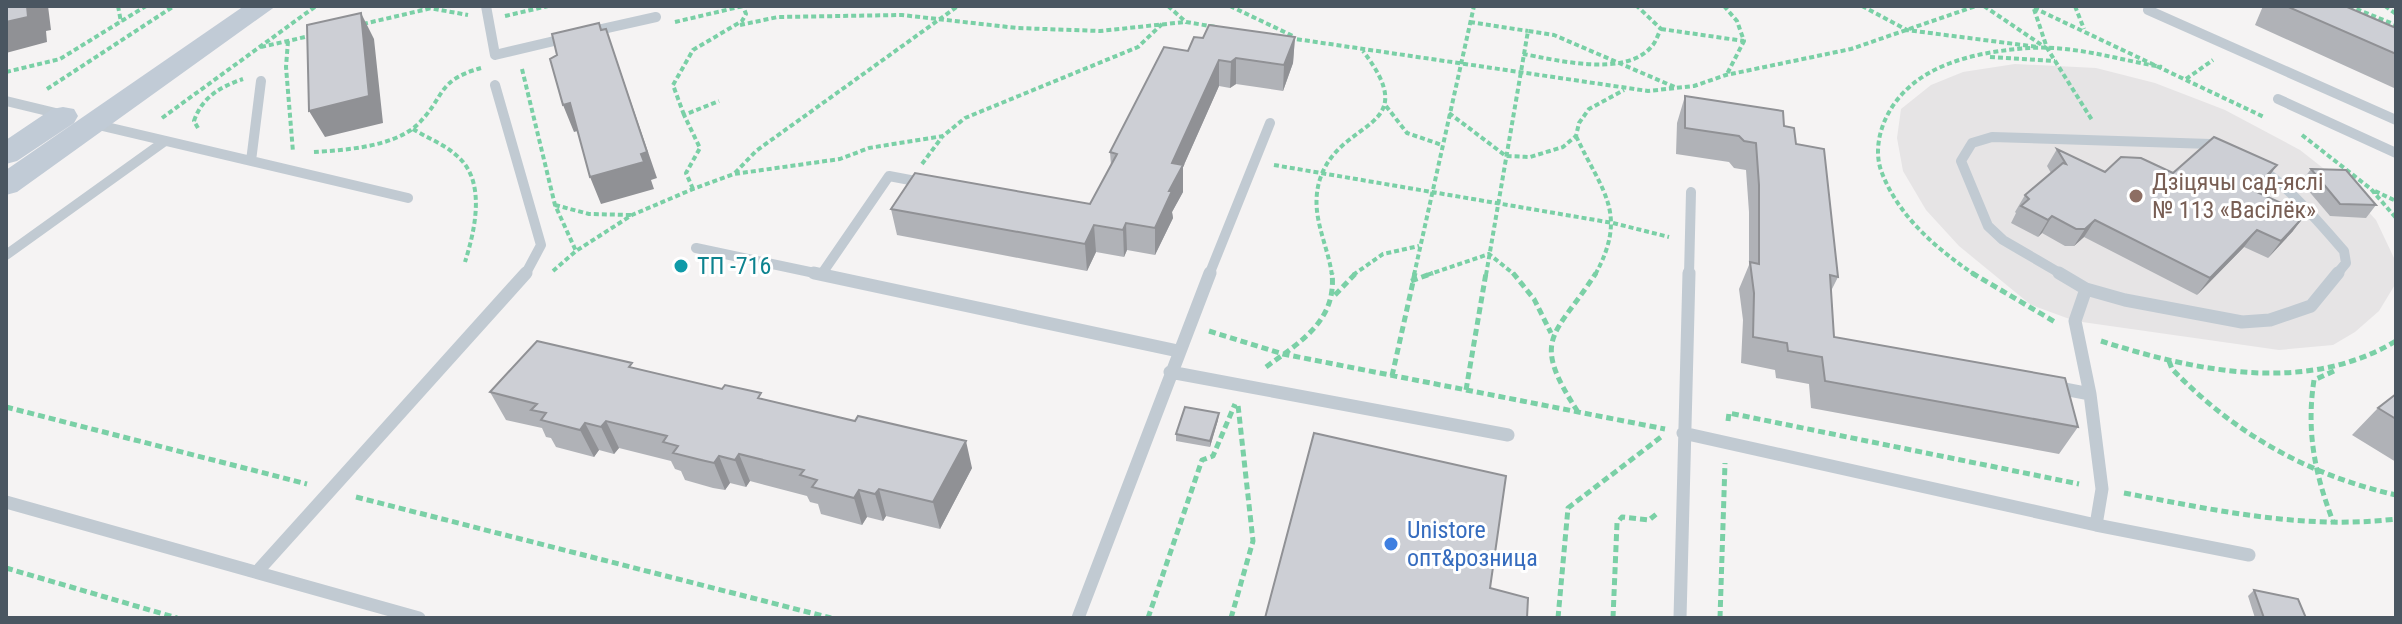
<svg xmlns="http://www.w3.org/2000/svg" width="2402" height="624" font-family="'Roboto Condensed',sans-serif">
<rect width="100%" height="100%" fill="#f5f3f3"/>
<path fill="#e6e4e5" d="M2015 64 2096 68 2155 83 2225 110 2300 150 2342 183 2376 220 2394 258 2396 277V283L2379 311 2355 332 2333 345 2279 350 2075 321 2031 305 1959 246 1926 210 1903 171 1897 138 1901 109 1931 85 1963 72Z"/>
<g fill="none" stroke-linecap="round" stroke-linejoin="round">
<path stroke="#7ad0a6" stroke-width="4" stroke-dasharray="5 3" stroke-linecap="butt" d="M118 6 121 22
M418 6 468 15
M1168 6 1186 22 1216 27
M1230 6 1295 37
M1724 6 1737 21 1744 41 1727 74
M1862 6 1907 30 2038 47
M1984 6 2046 48
M2013 6H2033
M2075 6 2084 29
M2349 6 2396 25
M2385 6 2396 14
M2034 8 2264 117
M2034 9 2047 48 2092 120
M505 16 548 6
M675 22 743 6
M1470 22 1528 31
M363 24 432 8
M740 25 778 17 902 15 1017 28 1100 31 1185 22
M1661 29 1744 41
M1289 38 1648 91 1694 86 1726 75 1851 49 1976 6
M288 41 286 67 293 152
M261 47 314 35
M1523 54C1557 60 1626 78 1652 46 1656 42 1658 34 1661 29L1637 6
M1990 57 2055 61
M522 69 555 205 576 251
M6 72 60 59 146 6
M2186 79 2213 60
M47 89 174 6
M1386 106 1407 133 1442 145
M1449 113 1506 156 1530 157 1563 147 1576 136 1579 123 1589 109 1624 90
M684 115 673 85 693 50 742 21 746 14 743 6
M162 118 316 6
M198 128 194 121C202 97 220 87 243 79
M413 129C427 138 444 144 456 155 487 180 475 230 465 262
M2302 135 2371 189 2396 218
M1576 136C1602 192 1629 213 1595 275
M314 152C345 150 393 147 417 125 446 97 435 81 481 68
M922 164 942 137
M1274 165 1613 223 1669 237
M735 173 756 151 958 6
M693 189 686 173 700 148 684 115 719 101
M2375 191 2396 201
M555 205 589 214 631 215
M553 271 576 251 632 215 693 189 734 174 840 159 869 148 943 136 965 118 1138 47 1162 24
M1332 275C1327 241 1309 214 1320 179 1340 117 1425 132 1363 51
M1353 275 1383 254 1419 246
M1414 275 1474 6
M1427 275 1489 254 1515 275
M1486 275 1528 31 1554 35 1677 88
M1975 275C1937 249 1899 217 1882 173 1875 156 1878 136 1885 120 1910 65 1974 52 2029 48 2074 45 2119 60 2162 67"/>
<path stroke="#7ad0a6" stroke-width="5" stroke-dasharray="7 4" stroke-linecap="butt" d="M1513 273 1534 299 1551 333
M1972 273 2055 322
M1411 281 1433 273
M1335 295 1356 273
M1209 331 1283 354 1665 429
M2101 341C2195 371 2306 395 2396 341
M2169 361 2172 369C2235 434 2308 475 2396 495
M1266 367C1300 342 1337 321 1332 273
M2334 371 2314 380C2306 432 2315 475 2334 524
M1392 376 1415 273
M1466 390 1486 273
M6 407 307 484
M1578 412C1529 337 1555 337 1596 273
M1728 421 1729 413 2079 484
M2124 493C2215 510 2303 530 2396 519
M356 497 831 618
M6 568 177 618
M1148 618 1202 460 1213 456 1235 404
M1231 618 1253 541 1238 405
M1558 618 1568 508 1661 437
M1613 618 1617 523 1622 517 1649 520 1659 512
M1720 618 1725 463"/>
<path stroke="#c1cad2" stroke-width="10" d="M486 6 495 55 567 38
M2148 10 2396 120
M589 32 656 17
M495 85 541 245 525 275
M2278 99 2396 153
M6 101 64 115
M94 124 408 198
M251 161 261 81
M696 248 824 275
M6 255 165 141
M821 275 889 176 926 183
M1209 275 1270 123
M1689 275 1691 192
M2063 275 2003 240 1988 226 1961 161 1972 143 1992 137 2211 144C2270 163 2304 205 2344 251L2346 263 2336 275"/>
<path stroke="#c1cad2" stroke-width="13" d="M814 273 1178 351
M2059 273 2086 289 2125 300 2242 322 2270 320 2311 306 2338 273
M2086 289 2075 321 2090 394 2102 489 2096 525
M1170 372 1508 435
M2054 387 2090 394
M1683 433 2096 525 2249 555
M6 502 419 618
M257 572 526 273
M1078 618 1210 273
M1680 618 1689 273"/>
<path fill="#c1cbd6" fill-rule="evenodd" d="M244 6H276L17 192 6 195V170Z
M63 107 74 109 78 116 74 123 17 161 6 164V140L52 109Z"/>
</g>
<path fill="#b0b2b7" d="M2263 6H2345L2396 28V87L2394 88 2255 25Z
M1295 37 1293 63 1283 91 1236 84 1230 88 1219 86 1183 167V192L1172 212 1173 218 1155 255 1127 250 1124 257 1096 252 1087 271 897 235 891 209 1090 204 1111 165 1110 152 1188 51 1203 38Z
M1685 96 1784 126 1796 144 1838 277 1831 291 1834 337 2078 427 2059 454 1811 408 1809 384 1776 378 1775 370 1741 363 1743 320 1739 289 1749 265V212L1746 170 1734 168 1729 162 1676 154 1677 123Z
M2057 149 2105 172 2173 173 2277 165 2265 182 2256 191 2293 231 2268 258 2244 247 2197 295 2084 237 2074 246H2065L2042 233 2038 237 2011 223 2016 213 2015 212 2025 195 2051 173 2047 166Z
M2311 169 2376 205 2366 218 2330 216 2301 182Z
M635 369 763 399 972 468 940 529 886 516 883 521 867 517 862 525 821 514 818 504 810 502 807 496 750 481 746 487 730 483 725 490 713 488 685 480 681 471 675 469 671 461 619 448 614 454 599 450 594 457 556 447 551 438 546 437 542 428 506 420 490 392Z
M2396 394V462L2352 435 2378 408Z
M1218 420 1210 447 1176 441V434Z
M2254 590 2306 618H2255L2248 596Z"/>
<path fill="#909195" d="M27 6H48L51 30 46 31 47 42 6 53V22Z
M361 13 374 39 383 123 325 137 309 111Z
M606 29 657 178 651 180 654 189 601 204 590 177Z
M1295 37 1293 63 1283 91 1284 65Z
M1236 58V84L1230 88 1231 62Z
M1219 60V86L1183 167V192L1172 212 1173 218 1155 255V228L1172 163Z
M570 103 581 130 574 132 563 105Z
M2277 165 2265 182 2240 207 2252 190Z
M2306 214 2293 231 2268 258 2281 241Z
M2052 216 2042 233 2038 237 2048 220Z
M2095 220 2084 237 2074 246 2085 229Z
M1126 223 1127 250 1124 257 1123 230Z
M1094 225 1096 252 1087 271 1085 244Z
M2257 230 2244 247 2197 295 2210 278Z
M1219 413 1218 420 1210 447V441Z
M606 421 619 448 614 454 601 427Z
M585 423 599 450 594 457 580 430Z
M966 441 972 468 940 529 933 502Z
M739 454 750 481 746 487 735 460Z
M719 456 730 483 725 490 714 463Z
M879 489 886 516 883 521 875 494Z
M859 490 867 517 862 525 854 498Z"/>
<path fill="#cdcfd5" stroke="#909195" stroke-width="2" d="M6 6H27L28 17 6 22Z
M2286 6H2345L2396 28V54Z
M361 13 369 96 309 111 307 25Z
M599 23 601 30 606 29 647 152 641 154 644 162 590 177 570 103 563 105 550 59 557 55 552 34Z
M1209 25 1295 37 1284 65 1236 58 1231 62 1219 60 1172 163 1183 165 1169 191H1172L1155 228 1126 223 1123 230 1094 225 1085 244 891 209 915 173 1090 204 1117 154 1110 152 1164 47 1188 51 1194 37 1203 38Z
M1685 96 1783 111 1784 126 1794 128 1796 144 1824 149 1838 277 1830 275 1834 337 2065 378 2078 427 1825 381 1822 357 1788 351 1787 343 1753 337 1754 293 1750 262 1759 264V185L1756 143 1744 141 1739 136 1685 128Z
M2214 137 2277 165 2252 190 2306 214 2281 241 2257 230 2210 278 2095 220 2085 229H2076L2052 216 2048 220 2021 206 2029 199 2025 195 2063 163 2066 164 2057 149 2105 172 2121 157 2141 158 2173 173Z
M2311 169 2346 170 2376 205 2340 204Z
M537 341 632 363 629 367 722 389 725 385 761 393 758 398 855 421 858 416 966 441 933 502 879 489 875 494 859 490 854 498 812 487 817 480 800 475 804 470 739 454 735 460 719 456 714 463 701 460 673 453 678 446 663 442 667 436 606 421 601 427 585 423 580 430 541 420 546 413 531 410 537 404 490 392Z
M2396 394V419L2378 408Z
M1185 407 1219 413 1210 441 1176 434Z
M1314 433 1506 476 1490 588 1528 598 1527 618H1265Z
M2254 590 2298 599 2306 618H2264Z
M1741 617H1764V618H1741Z"/>
<circle fill="#8d6e63" stroke="#fff" stroke-width="3" cx="2136" cy="196" r="8"/>
<circle fill="#0f9aa8" stroke="#fff" stroke-width="3" cx="681" cy="266" r="8"/>
<circle fill="#3f7fe0" stroke="#fff" stroke-width="3" cx="1391" cy="544" r="8"/>
<g text-anchor="middle" dominant-baseline="central" stroke-width="6" stroke-linejoin="round" paint-order="stroke">
<g font-size="24" fill="#785e54" stroke="#fff" text-anchor="start">
<text x="2152" y="182">Дзіцячы сад-яслі<tspan x="2152" dy="28">№ 113 «Васілёк»</tspan></text>
</g>
<g font-size="24" fill="#0d838f" stroke="#fff" text-anchor="start">
<text x="697" y="266">ТП -716</text>
</g>
<g font-size="24" fill="#366cbe" stroke="#fff" text-anchor="start">
<text x="1407" y="530">Unistore<tspan x="1407" dy="28">опт&amp;розница</tspan></text>
</g>
</g>
<rect width="2402" height="624" fill="none" stroke="#4a5661" stroke-width="16"/>
</svg>
